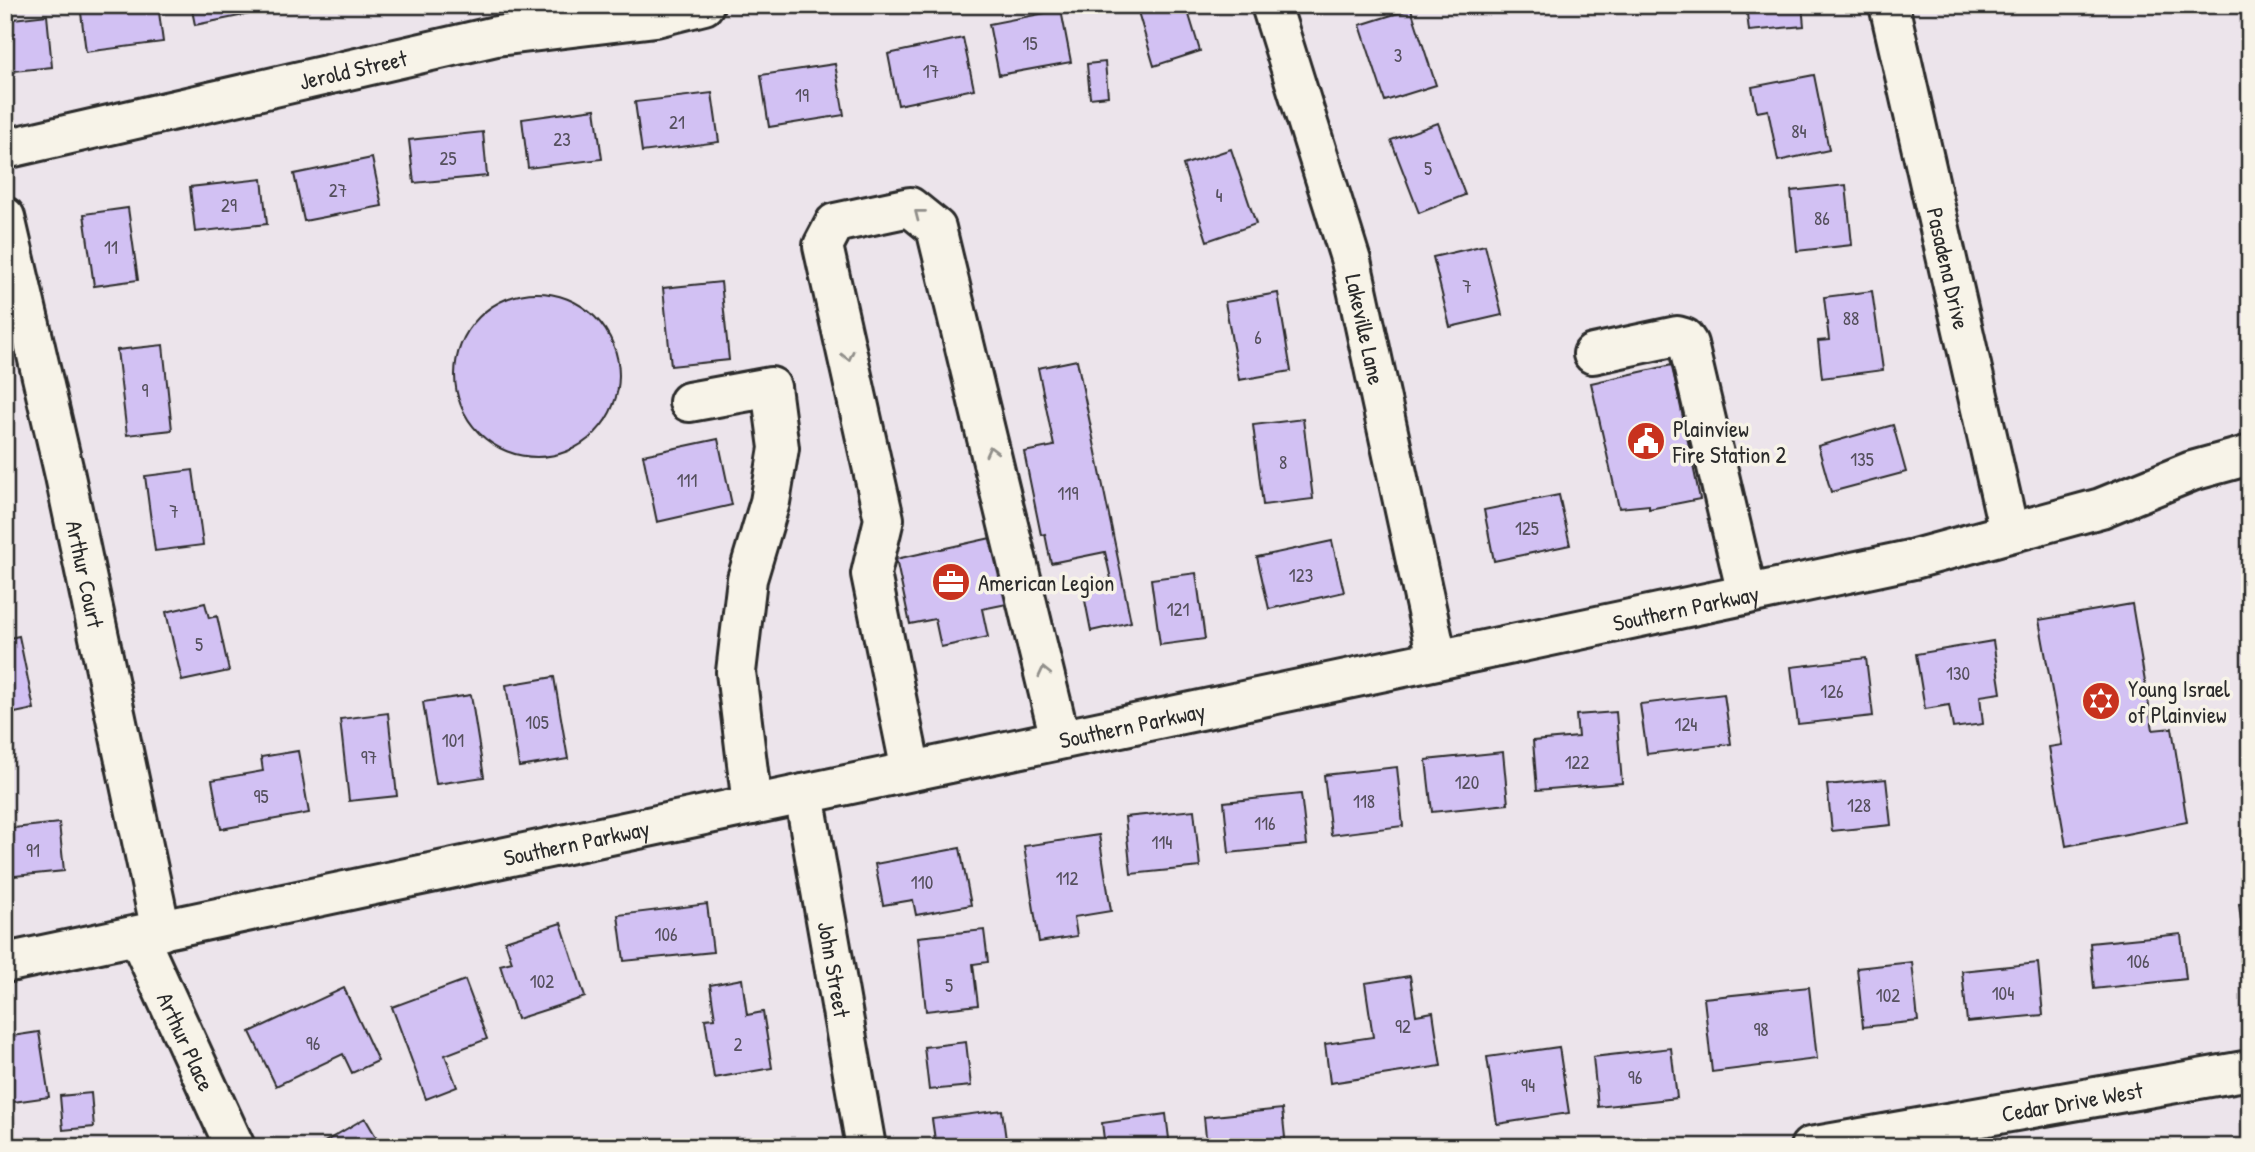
<svg xmlns="http://www.w3.org/2000/svg" width="2255" height="1152" font-family="'Patrick Hand',sans-serif">
<rect width="100%" height="100%" fill="#ece4eb"/>
<filter id="ink" filterUnits="userSpaceOnUse"><feTurbulence type="fractalNoise" baseFrequency=".0143" numOctaves="2"/><feDisplacementMap in="SourceGraphic" scale="14" xChannelSelector="R" yChannelSelector="G"/><feConvolveMatrix kernelMatrix="1 2 1 2 8 2 1 2 1" color-interpolation-filters="sRGB"/></filter>
<g filter="url(#ink)">
<path fill="#d2c1f3" stroke="#2b2b2b" stroke-width="2" d="M80 5H158L163 42 86 52Z
M191 5H274V9L195 25Z
M1136 5H1186L1200 51 1154 66Z
M1746 5H1802L1804 26 1749 31Z
M1411 9 1436 85 1385 101 1360 25Z
M1061 10 1071 62 999 75 989 24Z
M47 15 52 67 5 72V20Z
M963 38 974 89 898 105 888 54Z
M1105 62 1108 96 1090 98 1087 64Z
M835 64 844 115 769 127 761 75Z
M1814 75 1829 150 1778 161 1768 110 1757 112 1752 87Z
M712 93 719 142 642 152 635 102Z
M595 109 602 159 528 168 522 119Z
M1438 123 1465 195 1419 213 1391 140Z
M483 132 487 176 414 183 409 140Z
M1231 149 1256 224 1207 241 1183 165Z
M372 158 382 206 304 221 294 174Z
M262 179 267 224 195 232 190 187Z
M1846 185 1852 245 1797 251 1791 191Z
M128 208 138 280 94 286 84 214Z
M1485 245 1502 315 1450 327 1433 257Z
M721 282 729 360 671 366 663 288Z
M1872 291 1883 370 1822 378 1818 341 1829 340 1824 297Z
M455 375a82 82 0 1 1 164 0a82 82 0 1 1-164 0Z
M1278 293 1291 371 1239 380 1225 302Z
M163 345 172 430 127 435 117 350Z
M1077 360 1131 622 1091 631 1082 585 1111 579 1105 552 1051 563 1045 534 1041 535 1024 452 1054 446 1038 368Z
M1672 365 1700 499 1649 509V505L1619 508 1591 383Z
M1303 419 1313 499 1263 505 1253 425Z
M1893 425 1906 472 1831 492 1818 446Z
M718 439 732 505 657 522 643 455Z
M193 470 203 545 155 551 145 476Z
M1559 495 1570 545 1494 561 1484 510Z
M991 538 1007 604 982 609 988 637 941 647 935 619 910 624 896 559Z
M1332 541 1344 592 1269 609 1257 557Z
M1196 573 1205 639 1160 645 1151 579Z
M205 603 209 618 217 616 229 671 182 681 166 612Z
M2132 604 2153 730 2172 728 2187 822 2066 846 2049 747 2062 745 2039 620Z
M19 636 34 709 5 715V639Z
M1993 641 2001 693 1980 696 1983 724 1953 728 1949 705 1925 709 1916 654Z
M1866 658 1873 716 1798 724 1791 667Z
M554 677 568 759 519 767 506 685Z
M1724 694 1731 744 1647 754 1640 704Z
M471 695 484 777 436 784 423 702Z
M1616 712 1622 783 1537 790 1533 741 1578 737 1576 715Z
M388 713 397 796 349 801 340 719Z
M298 751 309 813 221 829 212 780 263 771 261 757Z
M1503 752 1508 804 1432 812 1426 760Z
M1397 767 1403 826 1331 835 1324 775Z
M1886 779 1891 825 1832 831 1827 785Z
M1301 794 1307 845 1229 853 1224 802Z
M1194 810 1200 867 1131 874 1125 817Z
M59 823 64 871 5 877V829Z
M1099 835 1111 911 1074 917 1077 936 1039 942 1024 846Z
M960 848 971 905 916 915 913 900 883 905 875 864Z
M2250 903V983L2248 984 2239 904Z
M707 904 713 952 624 961 618 915Z
M561 923 585 997 517 1019 500 965 512 962 505 941Z
M984 930 988 962 973 964 978 1005 926 1011 918 937Z
M2181 934 2186 979 2094 989 2090 943Z
M1912 962 1918 1021 1863 1027 1857 968Z
M2038 963 2043 1015 1967 1022 1962 971Z
M1410 976 1416 1015 1433 1012 1441 1066 1330 1083 1325 1044 1373 1037 1365 983Z
M742 979 747 1015 763 1012 772 1068 714 1078 705 1019 715 1018 710 985Z
M465 980 487 1039 445 1055 457 1087 426 1099 392 1007Z
M1809 987 1817 1059 1712 1072 1704 998Z
M344 988 378 1061 352 1073 343 1054 276 1086 250 1032Z
M39 1032 49 1097 6 1103 5 1037Z
M966 1042 971 1086 929 1090 924 1047Z
M1559 1047 1569 1113 1497 1124 1487 1057Z
M1671 1048 1677 1098 1598 1107 1593 1057Z
M91 1093 94 1127 63 1130 60 1096Z
M1282 1109 1286 1147H1207L1204 1117Z
M1002 1110 1007 1147H936L932 1119Z
M1166 1114 1170 1147H1105L1102 1123Z
M365 1118 382 1147H316Z
M5 1119 18 1147H5Z"/>
<g fill="none" stroke-linecap="round" stroke-linejoin="round">
<defs>
<g id="minor">
<path id="s1" d="M1271 5 1351 261 1437 658"/>
<path id="s2" d="M1889 5 2009 532"/>
<path id="s3" d="M5 149 496 36 656 17 704 5"/>
<path id="s4" d="M5 217 65 476 161 931"/>
<path d="M1593 354 1677 336 1684 338 1688 344 1747 594"/>
<path d="M689 402 771 387 779 448 770 502 747 579 736 672 752 805"/>
<path d="M911 771 871 574 884 519 823 246 835 223 910 207 936 228 1060 739"/>
<path id="s5" d="M804 794 866 1147"/>
<path id="s6" d="M138 936 235 1147"/>
<path id="s7" d="M5 963 1914 559 2101 508 2192 471 2250 455"/>
<path id="s8" d="M1810 1147 2250 1070"/>
</g>
</defs>
<use href="#minor" stroke="#2b2b2b" stroke-width="44"/>
<use href="#minor" stroke="#f7f3e8" stroke-width="38"/>
</g>
<defs><path id="oneway-chevron" d="M-2-3.5L2.5 0L-2 3.5" fill="none" stroke-width="1.6" stroke-linecap="round" stroke-linejoin="round" transform="scale(1.75)"/></defs>
<g stroke="#918f8a">
<use href="#oneway-chevron" transform="translate(919 214) rotate(-142)"/>
<use href="#oneway-chevron" transform="translate(848 356) rotate(77)"/>
<use href="#oneway-chevron" transform="translate(991 451) rotate(-104)"/>
<use href="#oneway-chevron" transform="translate(1044 672) rotate(-103)"/>
</g>
</g>
<defs>
<symbol id="civic-disc" viewBox="-11 -11 22 22"><circle r="9.5" fill="#c8321e" stroke="#f7f3e8"/><path d="M-.6-6.5H3V-4.5H.6V-3L4-1V1h2V6H-6V1h2V-1L-.6-3ZM-1.2 2.5V6h2.4V2.5Z" fill="#fff"/></symbol>
<symbol id="office-disc" viewBox="-11 -11 22 22"><circle r="9.5" fill="#c8321e" stroke="#f7f3e8"/><path d="M-6-3h4V-5.5h4V-3h4V5H-6ZM-1-4.5V-3h2v-1.5ZM-6 0V1H6V0Z" fill="#fff"/></symbol>
<symbol id="synagogue-disc" viewBox="-11 -11 22 22"><circle r="9.5" fill="#c8321e" stroke="#f7f3e8"/><path d="M0-6.5L5.6 3.2H-5.6ZM0 6.5L5.6-3.2H-5.6Z" fill="#fff"/></symbol>
</defs>
<g fill-rule="evenodd">
<use href="#civic-disc" x="1624" y="419" width="44" height="44"/>
<use href="#office-disc" x="929" y="560" width="44" height="44"/>
<use href="#synagogue-disc" x="2079" y="679" width="44" height="44"/>
</g>
<g text-anchor="middle" dominant-baseline="central" stroke-width="7" stroke-linejoin="round" paint-order="stroke">
<g font-size="19" fill="#55505d">
<text x="1030" y="43">15</text>
<text x="1398" y="55">3</text>
<text x="931" y="71">17</text>
<text x="802" y="95">19</text>
<text x="677" y="122">21</text>
<text x="1799" y="131">84</text>
<text x="562" y="139">23</text>
<text x="448" y="158">25</text>
<text x="1428" y="168">5</text>
<text x="338" y="190">27</text>
<text x="1219" y="195">4</text>
<text x="229" y="205">29</text>
<text x="1822" y="218">86</text>
<text x="111" y="247">11</text>
<text x="1467" y="286">7</text>
<text x="1851" y="318">88</text>
<text x="1258" y="337">6</text>
<text x="145" y="390">9</text>
<text x="1862" y="459">135</text>
<text x="1283" y="462">8</text>
<text x="687" y="480">111</text>
<text x="1068" y="493">119</text>
<text x="174" y="511">7</text>
<text x="1527" y="528">125</text>
<text x="1301" y="575">123</text>
<text x="1178" y="609">121</text>
<text x="199" y="644">5</text>
<text x="1958" y="673">130</text>
<text x="1832" y="691">126</text>
<text x="537" y="722">105</text>
<text x="1686" y="724">124</text>
<text x="453" y="740">101</text>
<text x="369" y="757">97</text>
<text x="1577" y="762">122</text>
<text x="1467" y="782">120</text>
<text x="261" y="796">95</text>
<text x="1364" y="801">118</text>
<text x="1859" y="805">128</text>
<text x="1265" y="823">116</text>
<text x="1162" y="842">114</text>
<text x="33" y="850">91</text>
<text x="1067" y="878">112</text>
<text x="922" y="882">110</text>
<text x="666" y="934">106</text>
<text x="2138" y="961">106</text>
<text x="542" y="981">102</text>
<text x="949" y="985">5</text>
<text x="2003" y="993">104</text>
<text x="1888" y="995">102</text>
<text x="1403" y="1026">92</text>
<text x="1761" y="1029">98</text>
<text x="313" y="1043">96</text>
<text x="738" y="1044">2</text>
<text x="1635" y="1077">96</text>
<text x="1528" y="1085">94</text>
</g>
<g font-size="23" fill="#2b2b2b" stroke="#f7f3e8">
<text stroke="none"><textPath href="#s3" startOffset="357">Jerold Street</textPath></text>
<text stroke="none"><textPath href="#s2" startOffset="270">Pasadena Drive</textPath></text>
<text stroke="none"><textPath href="#s1" startOffset="338">Lakeville Lane</textPath></text>
<text stroke="none"><textPath href="#s4" startOffset="366">Arthur Court</textPath></text>
<text stroke="none"><textPath href="#s7" startOffset="1718">Southern Parkway</textPath></text>
<text stroke="none"><textPath href="#s7" startOffset="1152">Southern Parkway</textPath></text>
<text stroke="none"><textPath href="#s7" startOffset="584">Southern Parkway</textPath></text>
<text stroke="none"><textPath href="#s5" startOffset="178">John Street</textPath></text>
<text stroke="none"><textPath href="#s6" startOffset="116">Arthur Place</textPath></text>
<text stroke="none"><textPath href="#s8" startOffset="266">Cedar Drive West</textPath></text>
</g>
<g font-size="23" fill="#2b2b2b" stroke="#f7f3e8" text-anchor="start">
<text x="1673" y="428">Plainview<tspan x="1673" dy="26">Fire Station 2</tspan></text>
<text x="978" y="582">American Legion</text>
<text x="2128" y="688">Young Israel<tspan x="2128" dy="26">of Plainview</tspan></text>
</g>
</g>
<rect width="2255" height="1152" fill="none" stroke="#f7f3e8" stroke-width="28"/>
<rect x="14" y="14" width="2227" height="1124" fill="none" stroke="#2b2b2b" stroke-width="2.5" filter="url(#ink)"/>
</svg>
